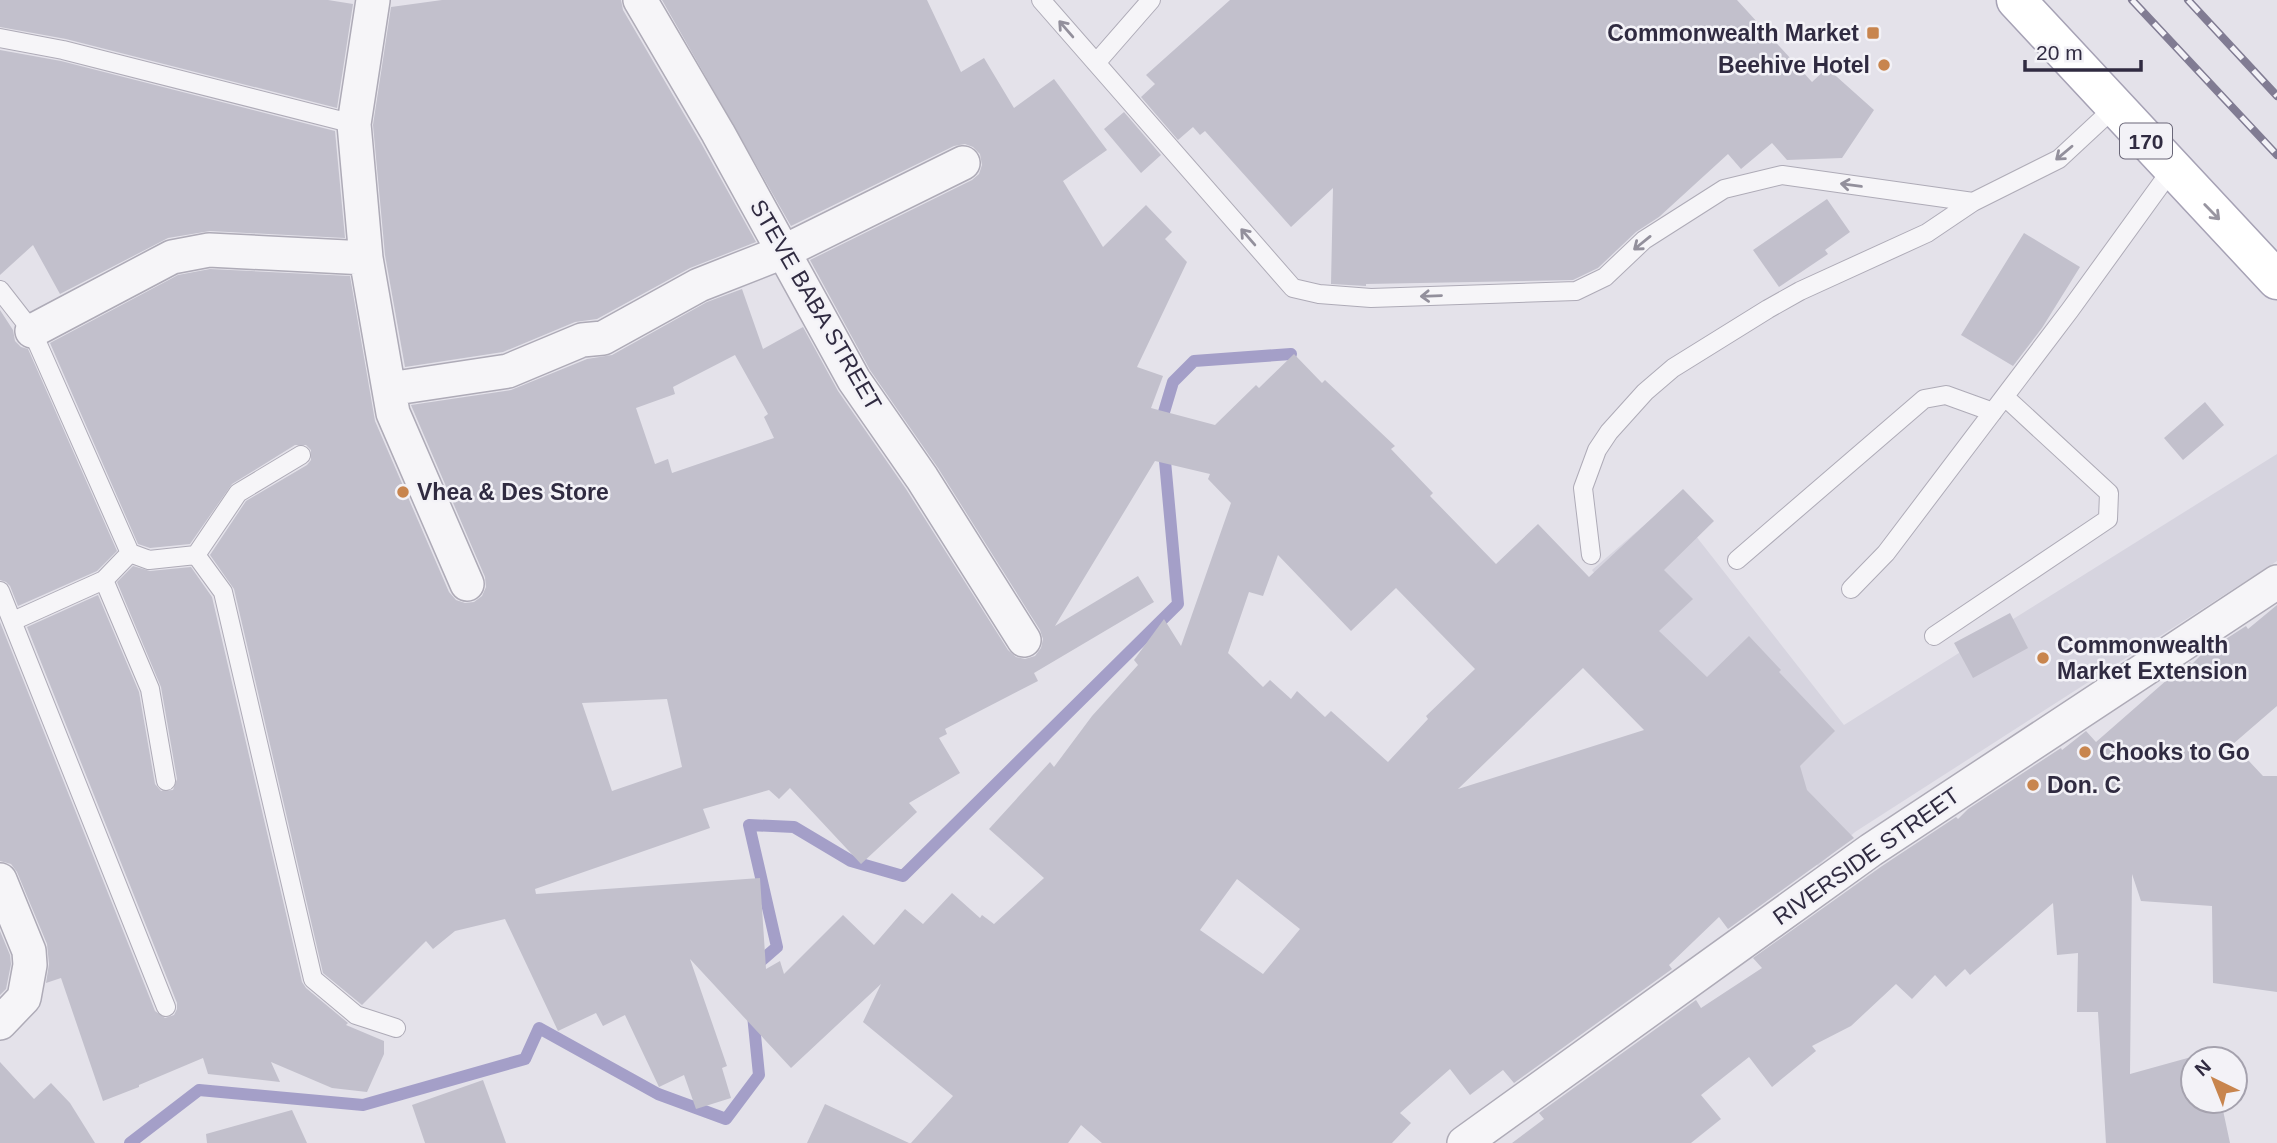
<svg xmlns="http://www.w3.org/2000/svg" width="2277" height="1143" font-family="Helvetica,sans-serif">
<rect width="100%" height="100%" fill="#e4e2ea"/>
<path fill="#d6d4df" d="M2277 454V561L1855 832 1818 866 1592 570 1670 503 1844 725Z"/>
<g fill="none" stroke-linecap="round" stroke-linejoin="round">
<path stroke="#a49fc8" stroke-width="12" d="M1162 428 1161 422 1173 382 1194 361 1291 354
M754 967 777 947 749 825 794 827 851 861 903 876 1178 604 1164 450
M130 1143 199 1090 363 1105 525 1059 539 1028 658 1094 726 1119 759 1075 753 1015"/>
</g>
<path fill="#c2c0cc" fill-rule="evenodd" d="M0 0H328L353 4 337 108 66 39 0 27Z
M442 0H621L623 10 701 143 756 242 690 268 597 319 575 322 503 352 405 367 385 255 373 125 391 7Z
M662 0H927L961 72 984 58 1014 108 1054 79 1107 150 1063 181 1103 247 1146 205 1172 232 1165 239 1187 262 1137 367 1163 376 1151 408 1215 425 1256 385 1259 388 1294 354 1322 383 1325 380 1395 446 1391 449 1433 493 1430 496 1496 564 1538 524 1589 577 1683 489 1714 521 1664 570 1693 599 1659 631 1707 677 1749 636 1781 670 1779 672 1835 731 1800 766 1807 790 1854 838 1728 929 1719 917 1669 965 1672 969 1514 1083 1503 1070 1470 1095 1450 1069 1400 1113 1411 1123 1392 1143H1102L1081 1125 1068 1143H911L953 1096 863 1022 881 984 791 1068 690 959 727 1066 722 1068 731 1098 696 1109 684 1075 659 1087 625 1015 603 1026 596 1013 558 1031 505 919 455 931 433 949 426 941 362 1005 323 973 234 589 210 555 246 501 307 465 311 460V450L306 445H295L232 484 190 544 150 548 138 544 50 343 178 275 210 269 350 276 375 421 449 592 456 600 465 603 474 602 482 596 486 587 485 577 411 405 511 390 587 359 612 355 707 302 742 289 763 349 803 327 838 391 906 489 1008 650 1016 657 1025 659 1035 656 1041 648 1043 639 1040 630 938 468 870 370 810 260 972 180 979 174 982 165 980 154 973 147 965 144 954 146 791 226ZM735 355 768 414 764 417 774 438 672 473 668 459 655 464 636 408 675 394 673 387ZM1155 461 1210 474 1208 479 1231 503 1181 646 1164 619 1134 660 1138 665 1092 716 1054 767 1050 762 989 829 1044 878 994 924 982 915 980 918 952 893 923 924 905 909 874 945 843 915 784 974 780 961 766 969 760 878 536 894 535 889 710 828 703 809 769 790 779 799 790 788 861 864 917 812 909 803 960 773 939 738 947 734 945 729 1038 681 1034 673 1154 602 1138 576 1055 626ZM1278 555 1351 631 1396 588 1475 669 1426 716 1428 719 1388 762 1331 711 1325 717 1297 691 1291 699 1270 680 1263 687 1228 653 1249 592 1263 596ZM1583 668 1644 730 1458 789ZM667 699 682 767 612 791 582 703ZM1237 879 1300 929 1263 974 1200 930Z
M1230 0H1737L1812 82 1827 68 1874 110 1842 158 1787 160 1772 143 1741 169 1728 154 1659 217 1636 232 1598 268 1573 280 1366 284V286L1331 284 1333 188 1291 227 1205 131 1200 135 1193 127 1178 140 1141 97 1155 84 1146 75Z
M0 50 61 61 335 131 345 238 210 231 168 238 60 294 33 245 0 275Z
M1124 112 1161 155 1141 173 1104 129Z
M1827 199 1850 232 1825 250 1828 254 1779 287 1753 250Z
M2024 233 2080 267 2042 328 2013 366 1961 335Z
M0 310 13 330 15 341 21 347 28 349 117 551 97 571 18 606 10 586 6 582 0 580Z
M2205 402 2224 425 2183 460 2164 438Z
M133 566 150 571 191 567 212 597 302 982 306 988 348 1023 346 1025 384 1041V1054L367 1092 332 1088 271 1062 280 1082 208 1074 203 1058 139 1085V1087L103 1101 61 978 46 983 49 964 47 944 17 872 11 864 0 861V622L155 1011 165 1018 174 1015 177 1009V1003L27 627 98 595 139 692 155 784 161 791 173 790 177 779 161 687 117 582Z
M2277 605V706L2233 744 2263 776H2277V992L2213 983 2212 906 2141 901 2132 874 2130 1074 2220 1049 2224 1059H2193V1101H2221L2230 1143H2106L2098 1012H2077L2078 953 2057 955 2053 903 1970 975 1965 969 1946 987 1935 975 1912 999 1896 984 1851 1026 1812 1046 1816 1051 1772 1087 1749 1057 1701 1095 1721 1119 1691 1143H1512L1544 1119 1539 1113 1696 1000 1701 1008 1762 968 1753 958 1882 866 1956 817 1958 819 1968 809 2061 748 2062 750 2086 731 2096 742 2176 672 2190 662 2192 664 2201 655 2246 626 2248 629Z
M2010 613 2028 648 1973 678 1954 643Z
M0 931 10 955 11 964 6 989 0 995Z
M0 1062 34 1099 51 1083 70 1103 95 1143H0Z
M483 1080 506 1143H425L412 1105Z
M825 1104 909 1143H807Z
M292 1110 307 1143H207L206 1134Z"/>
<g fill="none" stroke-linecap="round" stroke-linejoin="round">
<defs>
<path id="lane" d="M1041 0 1293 288 1319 294 1371 298 1576 291 1605 277 1644 240 1724 189 1782 175 1973 202 2059 159 2115 107
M0 38 63 50 354 124
M1096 63 1151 0
M0 290 32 331 130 553 149 560 196 555 223 592 313 979 356 1015 396 1028
M196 555 238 493 301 455
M1591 555 1583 488 1597 450 1609 432 1645 392 1673 368 1768 309 1800 291 1927 233 1973 202
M1737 560 1924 399 1946 395 1993 412
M104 580 150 689 166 781
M1851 589 1886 553 2070 310 2172 169
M0 591 166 1007
M13 621 104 580 130 553
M1934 636 2108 519 2109 493 2005 397"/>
<path id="street" d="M373 0 354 124 366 258 393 413 467 584
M640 0 718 133 854 380 922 478 1024 640
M32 331 172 257 209 250 366 258
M389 389 508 371 582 340 603 338 699 285 783 252 963 163
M0 880 29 951 30 965 24 998 0 1023
M1464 1143 1871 850 2277 582"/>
<path id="primary" d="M2016 0 2277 280"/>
</defs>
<use href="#lane" stroke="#aeabb7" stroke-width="20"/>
<use href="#street" stroke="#aeabb7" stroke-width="36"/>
<use href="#primary" stroke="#a6a2b5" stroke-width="41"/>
<use href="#lane" stroke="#f6f5f8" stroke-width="18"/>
<use href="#street" stroke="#f6f5f8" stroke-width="33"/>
<use href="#primary" stroke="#fff" stroke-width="38"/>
<defs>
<path id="rail" d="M2132 0 2277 155
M2188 0 2277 96"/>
</defs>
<use href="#rail" stroke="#817c93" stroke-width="8"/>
<use href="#rail" stroke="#f3f2f7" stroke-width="5" stroke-dasharray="16" stroke-linecap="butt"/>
</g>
<defs><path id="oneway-shaft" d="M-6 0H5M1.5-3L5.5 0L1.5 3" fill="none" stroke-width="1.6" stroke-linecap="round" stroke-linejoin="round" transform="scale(1.75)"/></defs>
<g stroke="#93909c">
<use href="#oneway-shaft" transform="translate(1066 29) rotate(-131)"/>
<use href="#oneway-shaft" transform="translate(2064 153) rotate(140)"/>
<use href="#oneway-shaft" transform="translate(1851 185) rotate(-172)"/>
<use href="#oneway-shaft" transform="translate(1248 237) rotate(-131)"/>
<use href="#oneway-shaft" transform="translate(1642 243) rotate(141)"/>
<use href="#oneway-shaft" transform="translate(1431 296) rotate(178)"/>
</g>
<use stroke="#9895a0" href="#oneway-shaft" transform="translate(2212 212) rotate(46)"/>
<g fill="#c8854e" stroke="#f3f2f7" stroke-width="2.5">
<rect x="1866" y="26" width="14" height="14" rx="3.5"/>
<circle cx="1884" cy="65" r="7"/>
<circle cx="403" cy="492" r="7"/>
<circle cx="2043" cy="658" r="7"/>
<circle cx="2085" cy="752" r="7"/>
<circle cx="2033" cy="785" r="7"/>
</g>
<g text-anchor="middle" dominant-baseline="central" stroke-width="5" stroke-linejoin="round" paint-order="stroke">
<rect fill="#f3f2f7" stroke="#6a6778" stroke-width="2" x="2120" y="123.5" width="52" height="35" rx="5"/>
<g font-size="21" font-weight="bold" fill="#302b41">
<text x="2146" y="141">170</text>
</g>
<g font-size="23" font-weight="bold" fill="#302b41" stroke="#f3f2f7" text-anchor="start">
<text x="1859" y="33" text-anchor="end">Commonwealth Market</text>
<text x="1870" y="65" text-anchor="end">Beehive Hotel</text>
<text x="417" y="492">Vhea &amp; Des Store</text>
<text x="2057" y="645">Commonwealth<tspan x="2057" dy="26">Market Extension</tspan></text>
<text x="2099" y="752">Chooks to Go</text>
<text x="2047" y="785">Don. C</text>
</g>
<g font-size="23" fill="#302b41" stroke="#f3f2f7">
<text transform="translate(816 305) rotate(60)">STEVE BABA STREET</text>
<text transform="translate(1866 856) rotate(-35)">RIVERSIDE STREET</text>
</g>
</g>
<g transform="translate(2214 1080) rotate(317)"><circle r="33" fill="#f3f2f7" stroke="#a5a2ae" stroke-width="2"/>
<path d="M0-5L12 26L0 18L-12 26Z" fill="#c8854e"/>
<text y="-10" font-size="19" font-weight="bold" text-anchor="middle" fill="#302b41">N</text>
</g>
<path d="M2025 60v10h116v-10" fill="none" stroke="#302b41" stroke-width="3.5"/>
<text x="2036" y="60" font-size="21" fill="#302b41" stroke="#f3f2f7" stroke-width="5" paint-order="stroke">20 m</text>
</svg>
